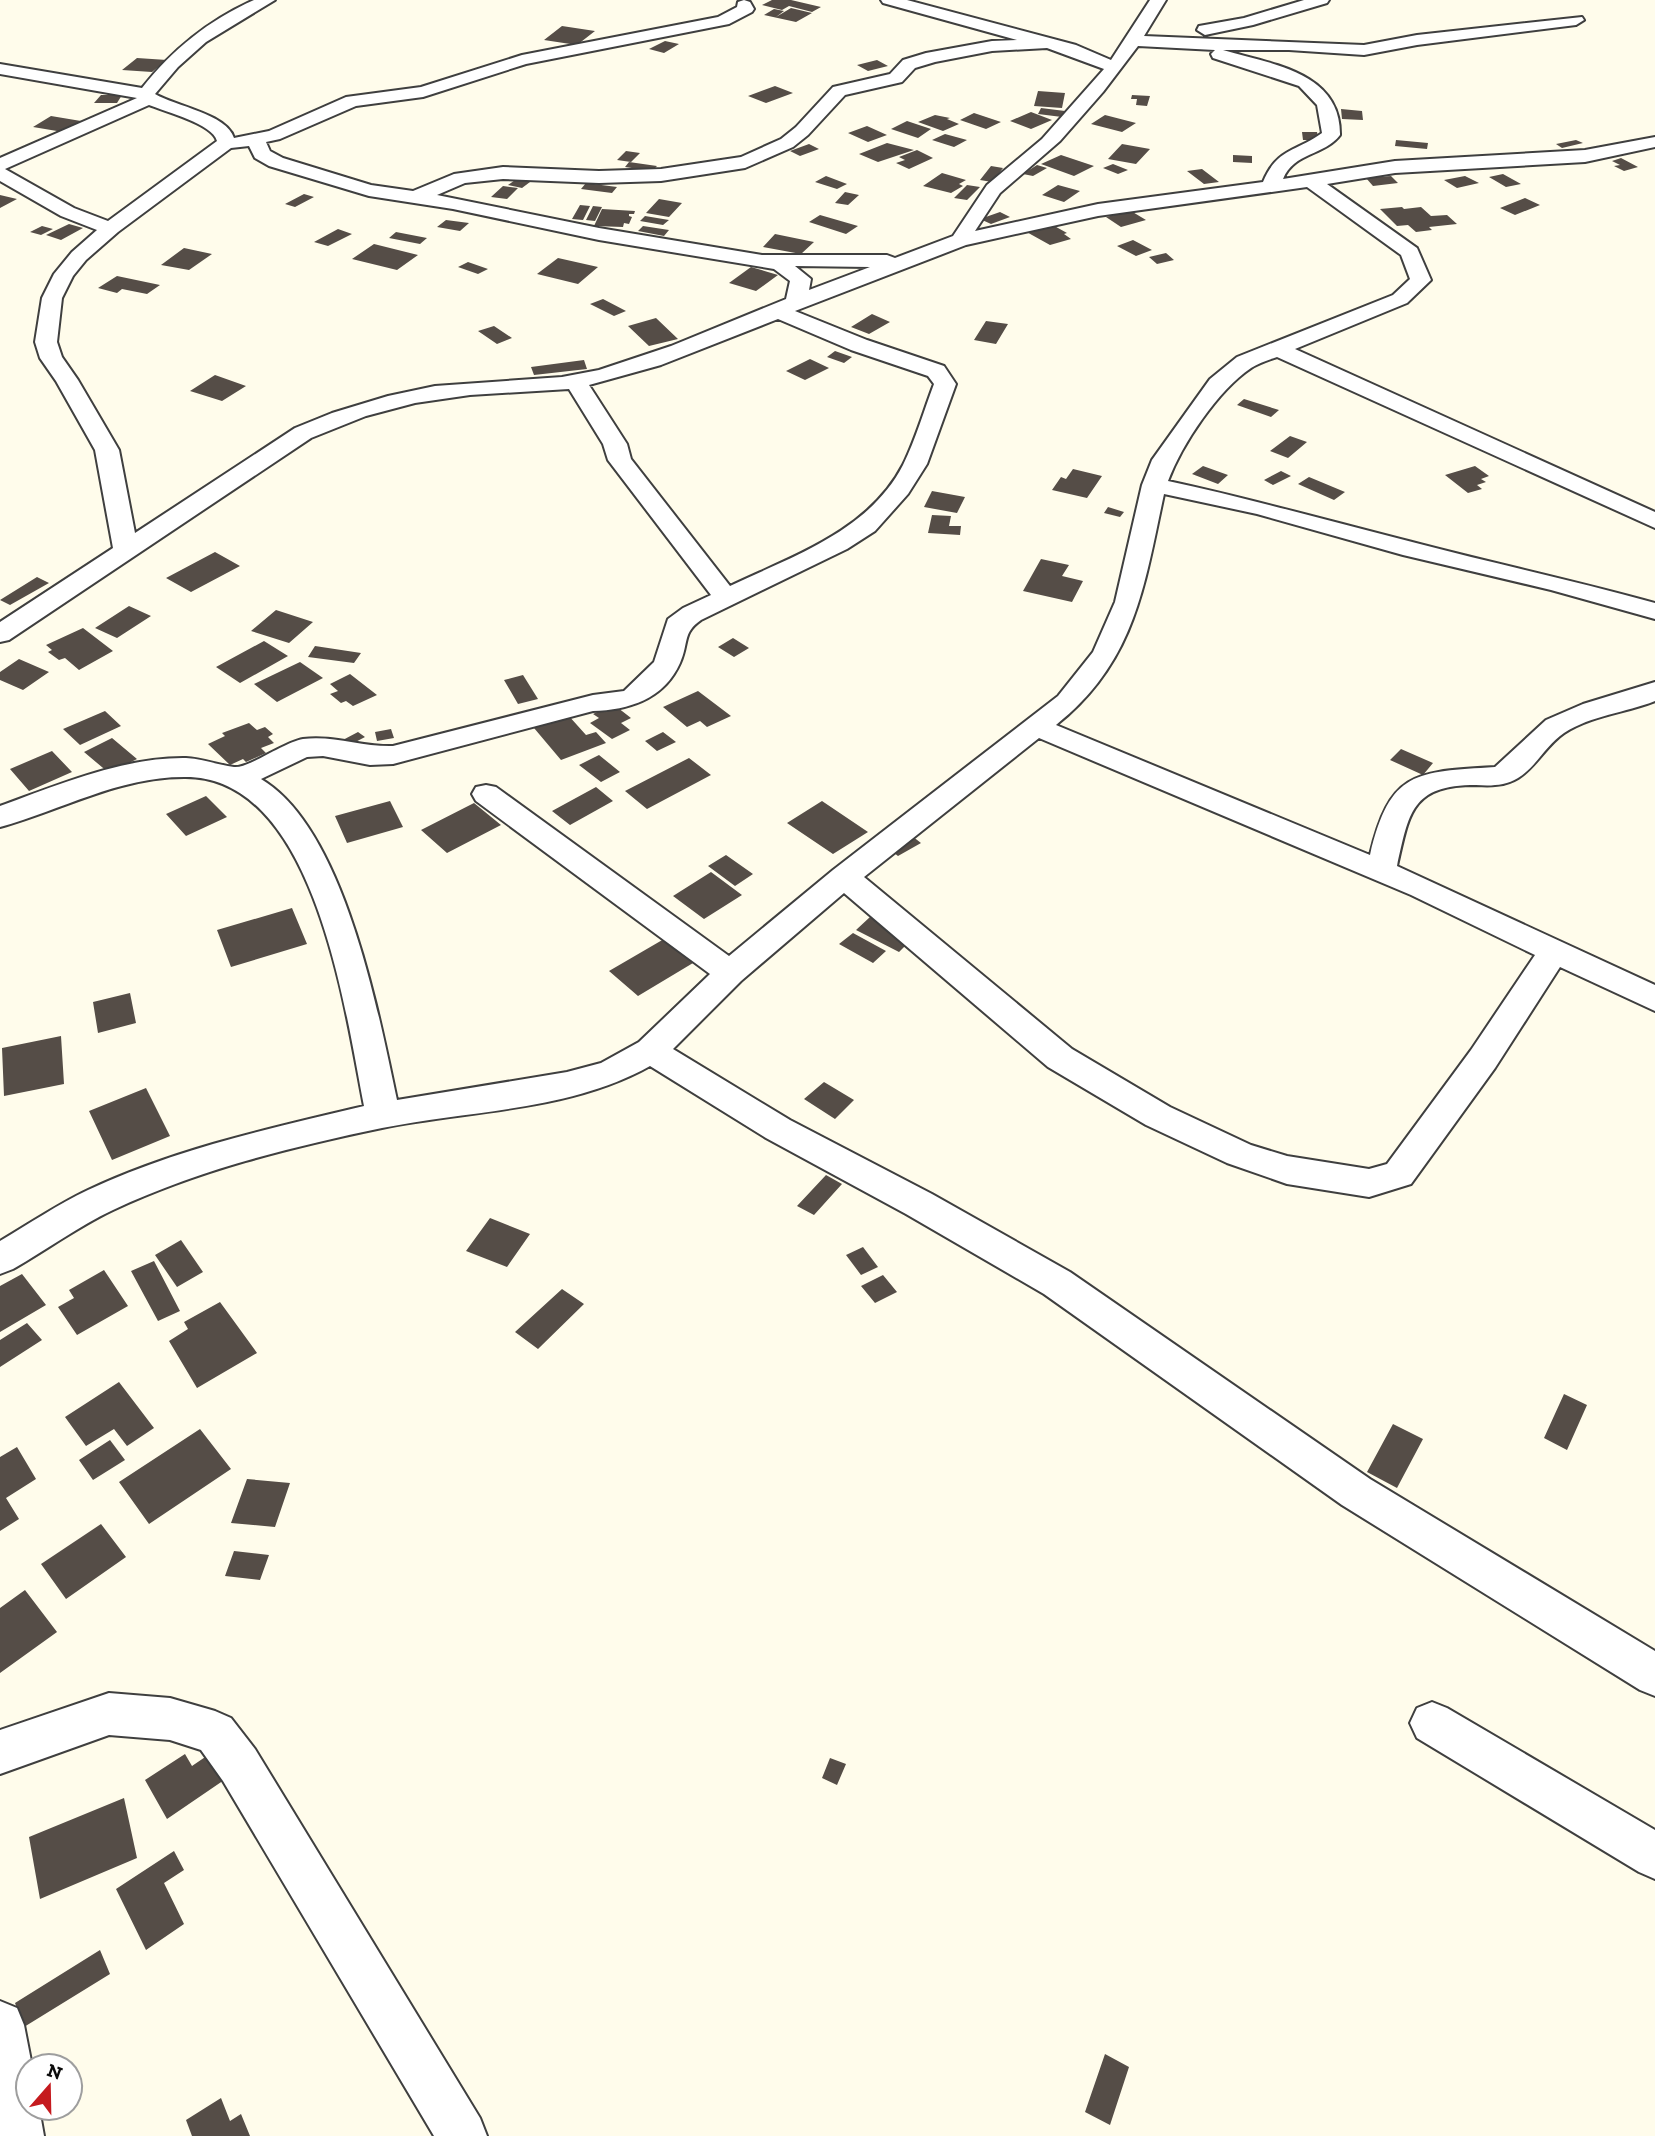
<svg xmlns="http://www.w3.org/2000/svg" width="1655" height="2136" font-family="'Zilla Slab',serif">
<rect width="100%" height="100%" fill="#fffceb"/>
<path fill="#554d47" d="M772 0H791L821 7 812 12 789 6 782 10 762 5Z
M791 8 812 13 796 22 764 15 774 9 784 11 776 17Z
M562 26 595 31 577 45 544 40Z
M665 41 679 44 664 53 649 49Z
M137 58 167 60 152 72 122 70Z
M877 60 888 66 868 71 857 65Z
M775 86 793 93 766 103 748 96Z
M1038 91 1065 93 1062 108 1034 106Z
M101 95H122L117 103H94Z
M1132 95 1150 96 1147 106 1136 105 1137 99H1131Z
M1041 108 1065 111 1062 117 1038 114Z
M1341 109 1362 111 1363 120 1342 119Z
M1031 112 1052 120 1031 129 1010 121Z
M974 113 1001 122 986 129 960 120Z
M935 115 950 118 947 119 959 124 943 131 918 122Z
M1105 115 1136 123 1122 132 1091 124Z
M51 116 81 121 63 132 33 127Z
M907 121 931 129 918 138 891 129Z
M867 126 887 135 868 142 848 133Z
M1302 132H1317L1319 140H1303Z
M945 134 967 140 954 147 932 140Z
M1396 140 1428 143 1427 149 1395 146Z
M1576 140 1583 143 1562 148 1556 144Z
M887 143 914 150 878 162 859 154Z
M809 144 819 149 800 156 790 151Z
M1122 144 1150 149 1136 164 1108 159Z
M917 150 933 158 909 169 896 163 905 160 899 157Z
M626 151 640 153 631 162 617 160Z
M1061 155 1094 166 1074 176 1041 164Z
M1233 155 1252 156V163L1233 162Z
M1621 158 1638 167 1624 171 1614 166 1620 165 1612 161Z
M629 162 657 166 652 171 625 167Z
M1113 164 1128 170 1118 174 1103 168Z
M1037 165 1047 168 1033 176 1023 174Z
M991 166 1003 168 992 182 980 180Z
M1202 169 1219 182 1204 184 1187 171Z
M942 173 966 180 959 184 963 186 951 193 923 186Z
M1503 174 1521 184 1506 187 1489 177Z
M521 176 534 179 522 188 508 185Z
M826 176 847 184 837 189 815 182Z
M1391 176 1398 183 1373 186 1366 178Z
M1465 176 1479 183 1457 188 1444 180Z
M586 183 617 187 612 193 581 189Z
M967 185 980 187 967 200 954 198Z
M1058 185 1080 191 1064 202 1042 195Z
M503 186 518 188 507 199 491 197Z
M845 192 859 195 848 205 835 203Z
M304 194 314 197 295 207 285 204Z
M0 195 17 199 0 208Z
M1525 198 1540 205 1515 215 1500 208Z
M659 199 682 203 669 217 646 213Z
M580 205 590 206 583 220 572 219Z
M593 206 602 207 595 221 586 220Z
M1402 207 1404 209 1421 207 1431 216 1447 215 1457 224 1429 227 1432 230 1416 232 1408 225 1397 226 1380 209Z
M602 209 635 211 634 214H629V216L632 217 629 224 624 223 623 227 594 226Z
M1131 211 1146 220 1121 227 1106 217Z
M1000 212 1010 217 991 224 980 219Z
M820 215 858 226 846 234 809 222Z
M645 216 669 220 663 225 640 221Z
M446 220 469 223 460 231 437 227Z
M1049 223 1067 233 1064 234 1071 239 1050 245 1023 230Z
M69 224 83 228 61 240 46 235Z
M42 226 53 229 41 235 30 232Z
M643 226 669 230 664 236 638 231Z
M338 229 352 234 328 246 314 242Z
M396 232 427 238 420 244 389 238Z
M775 234 814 242 801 254 763 247Z
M1133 240 1152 250 1136 256 1117 246Z
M374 244 418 255 397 270 352 259Z
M184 248 212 254 189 270 161 265Z
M1166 253 1174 260 1157 264 1149 257Z
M558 258 598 267 578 284 537 274Z
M468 262 488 269 478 274 458 267Z
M751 267 778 275 756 291 729 283Z
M117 276 160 285 147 294 122 289 117 293 98 288Z
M603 299 626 311 614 316 590 304Z
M872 314 890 322 869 334 851 327Z
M656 318 678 339 649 346 628 326Z
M986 321 1008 324 996 344 974 340Z
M494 326 512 338 497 344 478 331Z
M835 351 852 357 844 363 827 357Z
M810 359 829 368 805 380 786 371Z
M584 360 587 369 534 375 531 367Z
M215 375 246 386 222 401 190 391Z
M1244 399 1279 410 1271 417 1237 405Z
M1290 436 1307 442 1288 458 1270 451Z
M1203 466 1228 475 1218 484 1192 474Z
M1475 466 1489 476 1481 479 1486 482 1477 485 1482 489 1468 493 1445 475Z
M1073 469 1102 476 1087 498 1052 490 1061 477 1066 479Z
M1281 471 1291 476 1273 485 1264 480Z
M1309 477 1345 492 1334 500 1298 484Z
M932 491 965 497 957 513 924 507Z
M1108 507 1124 512 1120 517 1104 513Z
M932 515 951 516 949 526H961L960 535 928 533Z
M215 552 240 566 191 592 166 578Z
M1041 559 1069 565 1062 576 1083 581 1072 602 1023 591Z
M37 577 49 583 10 605 0 600Z
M129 606 151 616 117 638 95 628Z
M276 610 313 622 289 643 251 631Z
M83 628 113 651 79 670 65 658 59 660 48 652 52 650 46 645Z
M733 638 749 648 734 657 718 647Z
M264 641 288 656 240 683 216 667Z
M315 646 361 653 354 663 308 657Z
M19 659 49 672 23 690 0 680V672Z
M300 662 323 678 277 702 254 684Z
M350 674 377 695 353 706 346 701 341 703 330 694 338 691 330 684Z
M523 675 538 699 518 704 504 680Z
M698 691 731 716 707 727 700 721 687 727 663 707Z
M613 704 631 718 621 723 630 730 612 739 590 723 599 718 593 714Z
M105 711 121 726 80 745 63 729Z
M568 715 586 735 596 732 606 743 561 760 534 728Z
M249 723 257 730 265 727 273 734 268 737 274 743 261 748 266 753 246 762 243 759 230 765 208 744 225 736 222 733Z
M391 729 394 738 377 741 375 732Z
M358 732 365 737 346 747 339 742Z
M663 732 676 742 657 751 645 741Z
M112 738 137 759 109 773 84 752Z
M1401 749 1433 763 1423 775 1390 760Z
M52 751 72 772 29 791 10 769Z
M599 755 620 772 601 782 579 765Z
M689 758 711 775 647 809 625 791Z
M596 787 613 801 570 825 552 811Z
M206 796 227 817 186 836 166 814Z
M390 801 403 827 347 843 335 816Z
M822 801 868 832 833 854 787 823Z
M474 803 501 825 447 853 421 830Z
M912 836 921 843 898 856 889 849Z
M726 855 753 874 735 886 708 866Z
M711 872 742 895 704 919 673 896Z
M292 908 307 944 231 967 217 930Z
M870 917 912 939 899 952 856 930Z
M853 933 886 951 873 963 839 944Z
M664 939 693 963 638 996 609 971Z
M130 993 136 1023 98 1033 93 1002Z
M61 1036 64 1084 4 1096 2 1048Z
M824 1082 854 1100 835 1119 804 1099Z
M146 1088 170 1136 112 1160 89 1111Z
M826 1175 842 1184 814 1215 797 1206Z
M490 1218 530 1234 507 1267 466 1251Z
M181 1240 203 1272 177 1287 155 1255Z
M863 1247 878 1267 861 1275 846 1255Z
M154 1261 180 1311 158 1321 131 1271Z
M104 1270 128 1306 77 1335 58 1307 74 1298 69 1290Z
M22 1274 46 1305 0 1332V1286Z
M883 1275 897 1292 875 1303 861 1286Z
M562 1289 584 1304 538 1349 515 1332Z
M220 1302 257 1353 197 1388 169 1341 188 1329 184 1322Z
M27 1323 42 1340 0 1367V1340Z
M119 1382 154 1428 127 1446 114 1429 86 1446 65 1417Z
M1564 1394 1587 1405 1567 1450 1544 1438Z
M1393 1424 1423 1439 1397 1488 1367 1472Z
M200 1429 231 1469 149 1524 119 1482Z
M110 1440 125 1460 93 1480 79 1460Z
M17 1447 36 1479 6 1498 19 1519 0 1531V1457Z
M247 1479 290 1483 275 1527 231 1523Z
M101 1524 126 1557 66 1599 41 1564Z
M234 1551 269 1555 260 1580 225 1576Z
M25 1590 57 1632 0 1673V1608Z
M214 1751 230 1776 167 1819 145 1780 185 1754 192 1766Z
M830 1758 846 1764 837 1785 822 1778Z
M124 1798 137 1858 40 1899 29 1837Z
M174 1851 184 1870 164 1883 184 1924 146 1950 116 1889Z
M100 1950 110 1974 24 2027 15 2003Z
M1105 2054 1129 2067 1110 2125 1085 2112Z
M221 2098 230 2121 241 2114 250 2136H192L186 2120Z"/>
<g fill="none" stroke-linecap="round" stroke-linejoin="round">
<defs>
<path id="minor" d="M254 0H275L206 42 178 67 155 94C175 106 227 114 234 138L269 131 346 97 421 87 522 55 718 17 737 7 738 2 744 0 750 2 754 9 752 12 729 24 526 64 423 97 356 106 280 139 266 142 270 151 283 158 371 185 413 191 454 174 503 167 599 171 661 169 741 157 781 139 796 127 833 87 890 74 903 60 926 53 992 41 1017 40 883 3 881 0H907L1076 45 1111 60 1150 0H1166L1144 36 1364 45 1417 35 1582 17 1584 20 1576 25 1417 45 1364 55 1289 50H1223C1271 64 1341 72 1340 135 1324 156 1294 152 1283 179L1395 161 1585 150 1655 137V147L1585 162 1395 173 1327 184 1417 248 1431 280 1407 303 1295 349 1655 512V528L1277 357C1268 360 1259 363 1251 368 1218 390 1182 444 1168 481 1252 499 1333 522 1416 543 1496 564 1576 581 1655 603V619L1551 590 1403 555 1257 514 1164 494C1144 587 1135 662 1056 725L1370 855C1390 770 1416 772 1495 767L1546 720 1583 704 1655 682V701C1625 713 1592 715 1564 733 1546 745 1536 767 1518 778 1505 786 1490 786 1476 785 1411 785 1409 813 1397 866L1655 985V1011L1560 967 1495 1068 1411 1184 1369 1197 1287 1184 1227 1163 1146 1125 1048 1067 844 893 741 981 673 1049 790 1120 932 1194 1070 1272 1370 1479 1655 1651V1696L1640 1690 1342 1505 1044 1294 906 1214 766 1138 650 1066C570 1111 471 1110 382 1128 291 1147 198 1170 113 1210 79 1226 46 1250 13 1269L0 1274V1241C29 1224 58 1204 88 1190 175 1149 271 1128 364 1106 345 1010 315 775 184 777 118 777 62 810 0 827V806C58 785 123 757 186 758 203 759 218 765 234 767 248 769 284 742 303 739 333 735 363 747 393 746L593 695 624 691 654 662 668 619 683 608 711 595 608 460 603 444 569 389 470 395 415 403 366 416 311 438 9 640 0 642V622L113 548 95 450 56 381 40 358 35 342 42 298 54 274 72 252 97 230 61 216 0 181V158L137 98 0 74V64L142 88C173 49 209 20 254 0ZM1138 46 1215 50 1211 54 1213 58 1299 86 1317 105 1322 133C1296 152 1277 148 1263 182L1098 204 975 231 1000 193 1060 141 1103 92ZM1047 48 1104 69 1042 139 987 185 953 236 895 258 887 255H762L599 228 437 195 465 183 503 179 599 183 661 181 745 168 793 147 808 135 845 95 902 82 915 68 935 62 992 51ZM149 105C166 112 213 124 217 141L108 221 74 208 5 169ZM249 146 255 158 269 166 369 196 453 209 599 240 774 269 790 281 786 299 671 346 599 370 562 377 435 386 388 396 332 413 295 428 135 533 119 450 78 380 62 357 57 342 62 298 73 276 86 260 118 232 231 148ZM1307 187 1401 255 1410 279 1393 295 1237 357 1210 379 1152 460 1142 485 1115 602 1093 652 1058 696 833 870 729 956 496 787 486 785 476 787 472 794 476 801 710 974 639 1042 601 1063 567 1072 397 1100C378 1011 344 828 261 779L307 757 323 756 370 765 393 764 593 711C629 710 664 699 680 663 689 643 682 633 701 620L847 549 875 531 908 494 927 464 956 384 944 366 867 340 795 311 966 245 1098 216ZM795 266 870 267 809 290 811 279ZM778 319 851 350 928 376 934 384C924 410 916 439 903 465 869 531 793 556 730 586L631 459 627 444 589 385 661 365ZM1039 738 1411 895 1535 955 1471 1050 1387 1164 1369 1169 1287 1156 1251 1145 1170 1107 1072 1049 864 877Z
M1304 0H1329L1327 3 1253 25 1205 35 1197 30 1199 26 1244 18Z
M109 1693 170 1698 215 1711 231 1718 255 1749 480 2118 487 2136H434L223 1781 201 1750 170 1740 109 1735 0 1774V1730Z
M1432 1702 1447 1708 1655 1830V1879L1639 1872 1417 1738 1410 1723 1417 1708Z
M0 2001 17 2008 24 2025 32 2066H28V2108H39L44 2136H0Z"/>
</defs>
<use href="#minor" stroke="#3f3f3f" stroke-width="4"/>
<use href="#minor" fill="#fff" fill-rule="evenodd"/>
</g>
<g transform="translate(49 2087) rotate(20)"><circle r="33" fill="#ffffff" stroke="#9e9e9e" stroke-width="2"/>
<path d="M0-5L12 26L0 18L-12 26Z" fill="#c51a1e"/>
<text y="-10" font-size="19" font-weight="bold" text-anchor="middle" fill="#0c0c0c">N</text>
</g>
</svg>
